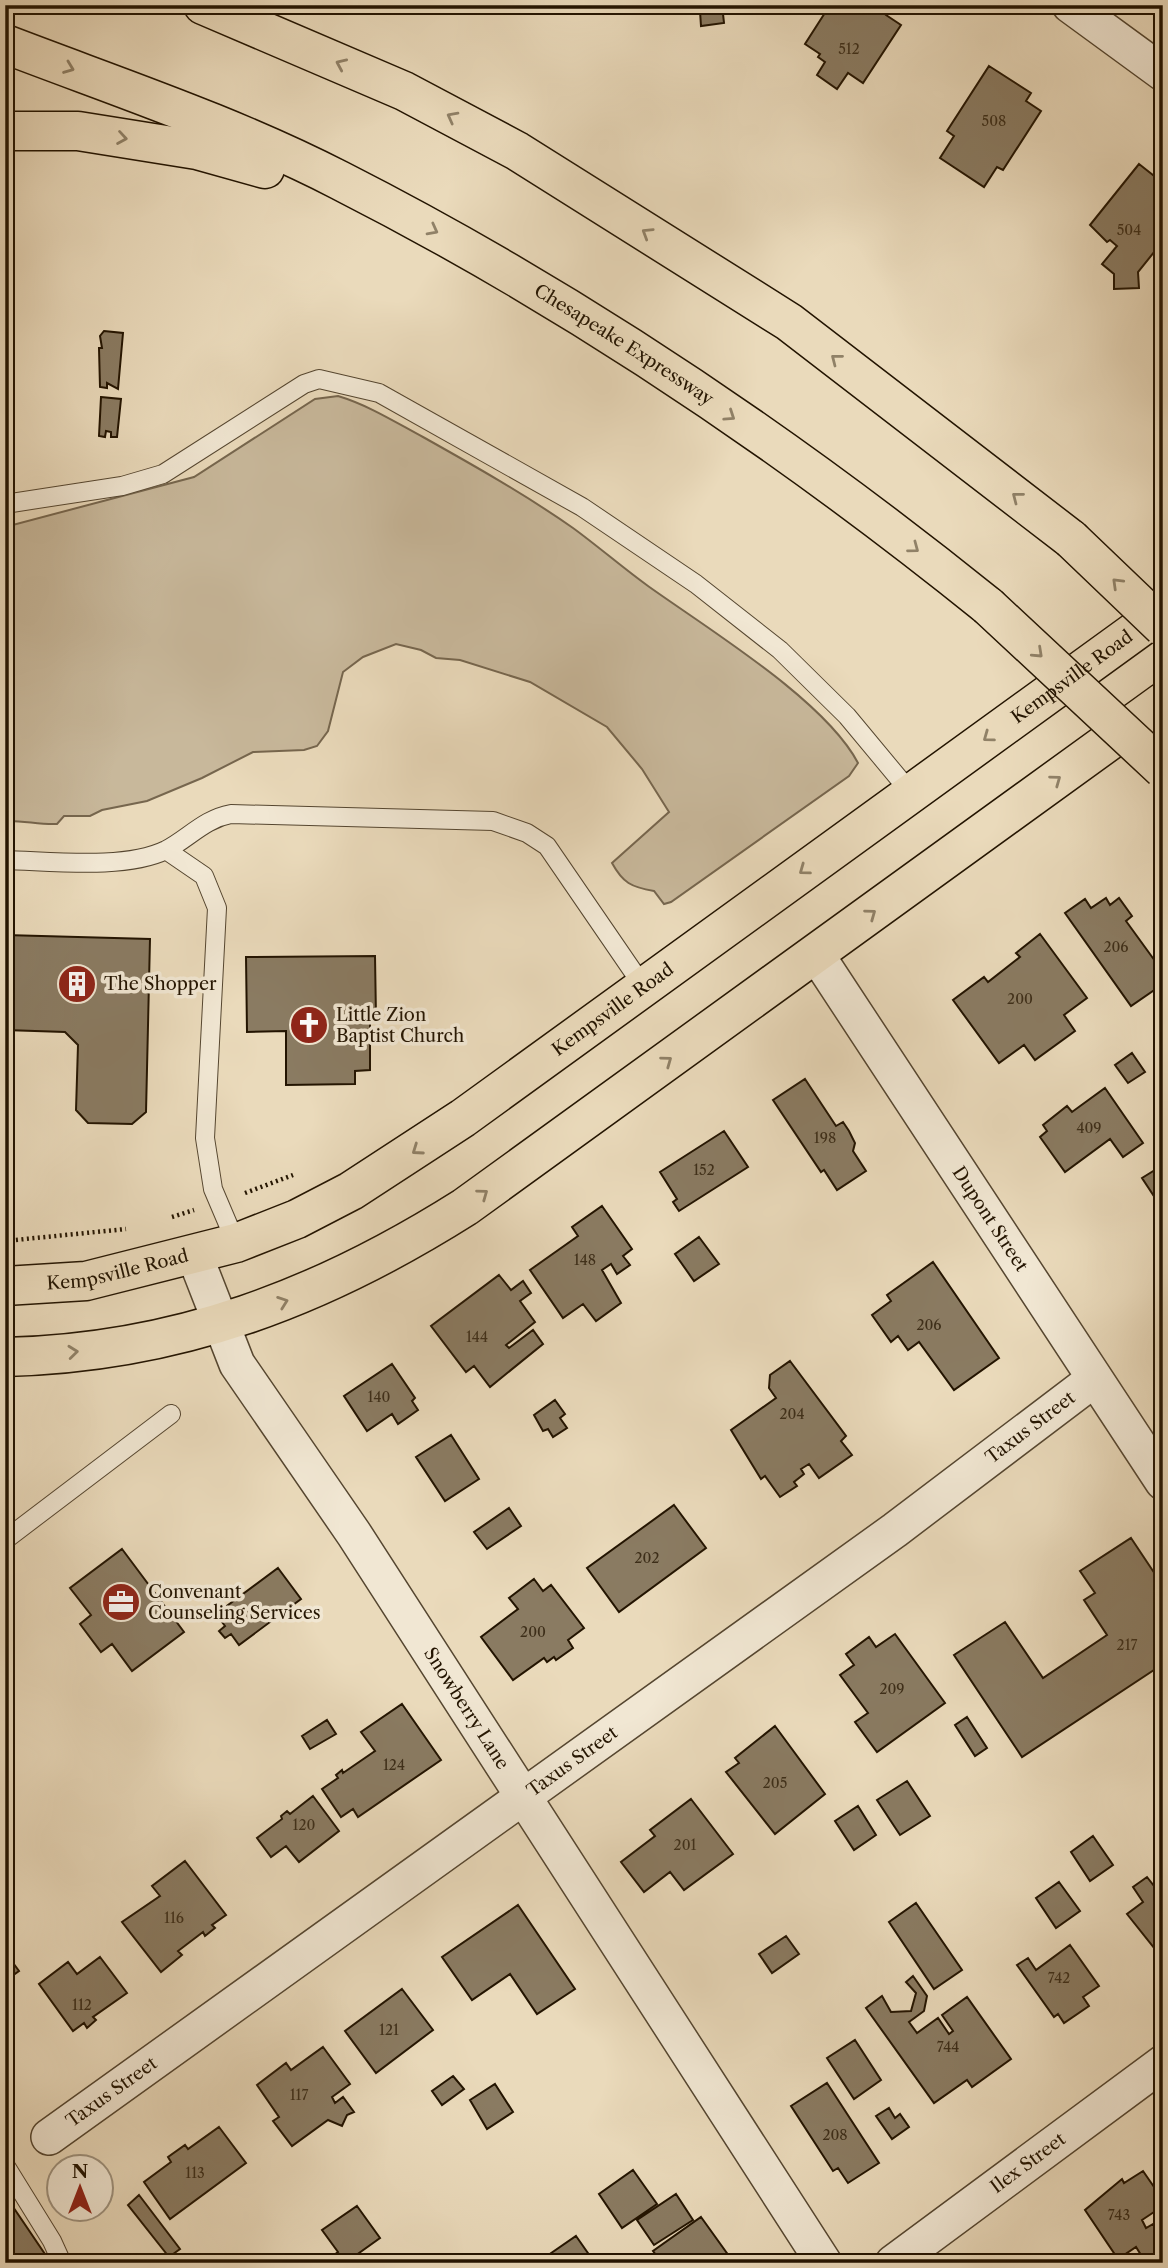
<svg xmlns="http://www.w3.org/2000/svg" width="1168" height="2268" font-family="'Libre Caslon Text',serif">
<rect width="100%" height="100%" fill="#eadabb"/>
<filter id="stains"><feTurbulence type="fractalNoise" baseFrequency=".00286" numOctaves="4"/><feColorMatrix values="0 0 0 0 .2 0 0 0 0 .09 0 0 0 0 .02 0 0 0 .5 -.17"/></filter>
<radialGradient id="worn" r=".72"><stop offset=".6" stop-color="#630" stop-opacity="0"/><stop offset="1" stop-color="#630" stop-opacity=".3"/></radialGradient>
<path fill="#c8b89b" stroke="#76664e" stroke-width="2" d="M338 396C368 405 395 422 423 437 473 465 526 495 573 528 599 547 623 568 648 586 708 629 825 700 858 763L849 776 671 902 664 904 654 891C631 887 623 883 612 863L669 812 642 769 607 727 530 682 460 660 436 658 421 650 396 644 363 657 343 672 328 731 317 746 304 750 253 752 202 778 147 801 102 810 90 816H64L57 824C39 825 23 820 5 821V527L194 477 315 399Z"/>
<path fill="#8a7b62" stroke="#231401" stroke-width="2" d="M692 5H722L724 23 701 26 700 11Z
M830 5H888L891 7 886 15 901 25 863 83 848 73 837 89 817 75 825 62 818 57 820 54 805 44Z
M989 66 1031 93 1026 101 1041 111 1003 170 997 167 984 187 940 158 954 136 947 131Z
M1139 164 1163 183V241L1138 272 1139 288 1114 289V274L1102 264 1117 246 1110 240 1107 242 1090 225Z
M104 331 123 333 118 389 107 383V388L100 387 99 348H102L100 336Z
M101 397 121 399 117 437H111V432L106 431 105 437 99 436Z
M1106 898 1110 905 1119 898 1132 916 1126 921 1163 972V984L1131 1006 1065 913 1085 899 1091 908Z
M1040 934 1087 998 1064 1015 1075 1031 1035 1060 1024 1045 999 1063 953 1000 984 977 988 982 1020 957 1016 953Z
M5 935 150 939 146 1112 132 1124 88 1123 76 1110 78 1045 65 1032 5 1030Z
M375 956 376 1018H370V1070L355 1071V1084L286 1085V1031L247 1032 246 957Z
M1132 1053 1145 1072 1128 1083 1115 1065Z
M805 1079 836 1126 843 1122 849 1131 855 1143 853 1151 866 1171 837 1190 824 1170 821 1172 773 1100Z
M1105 1088 1143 1143 1123 1157 1110 1139 1065 1172 1040 1137 1047 1131 1043 1125 1067 1106 1072 1112Z
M724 1131 748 1167 679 1211 673 1202 677 1199 660 1172Z
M1163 1143V1160L1155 1148Z
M1163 1165V1210L1142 1178Z
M602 1206 632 1249 623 1256 630 1265 617 1274 611 1264 602 1270 621 1303 596 1321 583 1304 563 1318 530 1270 578 1236 572 1227Z
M699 1237 719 1264 694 1281 675 1254Z
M933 1262 999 1358 954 1390 919 1342 908 1350 898 1336 891 1342 872 1315 891 1301 887 1295Z
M499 1275 511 1290 523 1281 531 1293 520 1301 535 1322 506 1345 509 1348 533 1330 543 1344 490 1387 474 1366 466 1372 431 1326Z
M790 1361 846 1436 841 1441 852 1455 819 1478 809 1464 801 1469 804 1474 794 1482 797 1486 780 1497 765 1476 761 1479 731 1430 776 1398 769 1388 770 1375Z
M392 1364 415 1398 412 1401 418 1410 398 1424 392 1414 367 1431 344 1396Z
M555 1400 565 1414 560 1418 567 1428 553 1437 548 1429 543 1431 534 1415Z
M451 1435 479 1479 445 1501 416 1457Z
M674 1505 706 1548 619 1612 587 1568Z
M509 1508 521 1526 487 1549 474 1532Z
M1131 1538 1163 1586V1664L1022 1757 954 1655 1005 1622 1043 1678 1107 1635 1084 1600 1095 1593 1080 1571Z
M122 1549 184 1632 132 1671 112 1644 101 1652 80 1624 91 1615 70 1588Z
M278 1568 301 1599 239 1645 231 1634 225 1638 219 1631 225 1626 216 1614Z
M534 1579 543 1591 551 1585 584 1628 568 1640 573 1648 556 1660 554 1657 547 1662 544 1658 513 1680 481 1637 518 1609 509 1598Z
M895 1634 945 1703 877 1752 855 1722 868 1713 840 1675 854 1665 846 1654 869 1637 876 1647Z
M402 1704 441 1760 358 1817 353 1809 341 1817 322 1789 338 1778 336 1775 342 1770 343 1773 375 1751 361 1732Z
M967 1717 987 1748 975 1756 955 1725Z
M327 1720 336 1734 310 1749 302 1736Z
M775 1726 825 1794 775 1834 726 1772 739 1763 735 1758Z
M907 1781 930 1816 900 1835 877 1800Z
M5 1782 13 1794 5 1799Z
M313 1796 339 1831 299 1862 286 1846 271 1857 257 1838 282 1819 281 1816 287 1811 290 1814Z
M691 1799 733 1854 684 1890 670 1872 644 1892 621 1862 655 1836 650 1830Z
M858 1806 876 1835 854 1850 835 1821Z
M1093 1836 1113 1865 1090 1881 1071 1852Z
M185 1861 226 1915 212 1925 215 1928 205 1936 203 1932 178 1951 182 1955 161 1972 122 1922 160 1896 152 1886Z
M1147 1877 1158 1891 1163 1887V1951L1159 1954 1127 1914 1143 1902 1133 1887Z
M1059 1882 1080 1911 1056 1928 1036 1898Z
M916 1903 962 1970 934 1989 889 1922Z
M518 1905 575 1989 537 2014 510 1974 472 2000 442 1957Z
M786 1936 799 1954 772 1973 759 1954Z
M1070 1945 1099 1986 1083 1997 1089 2006 1064 2023 1058 2014 1054 2017 1017 1965 1028 1958 1036 1970Z
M5 1952 19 1971 5 1981Z
M100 1957 127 1993 93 2017 96 2020 87 2028 84 2023 73 2031 39 1984 68 1962 77 1974Z
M913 1976 927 1996 924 2011 909 2022 917 2033 938 2018 949 2034 953 2031 942 2015 967 1997 1011 2059 972 2087 967 2080 934 2103 866 2008 882 1996 891 2012 911 2011 916 1993 906 1982Z
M402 1989 433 2030 376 2073 345 2031Z
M855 2040 881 2080 854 2099 827 2058Z
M323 2047 350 2084 332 2097 335 2103 343 2097 354 2112 347 2115 342 2126 328 2120 292 2146 273 2121 279 2117 257 2085 286 2063 291 2070Z
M453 2076 464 2089 442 2105 432 2091Z
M827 2083 879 2163 848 2183 838 2168 833 2171 791 2106Z
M495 2084 513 2112 487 2129 470 2100Z
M889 2108 895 2118 900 2114 909 2127 892 2139 876 2116Z
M219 2127 246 2163 170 2219 144 2182 171 2162 168 2157 185 2145 188 2149Z
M633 2170 657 2204 622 2228 599 2194Z
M1143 2171 1163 2200V2206L1142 2220 1146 2228 1153 2224 1163 2239V2263H1146L1136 2247 1118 2259 1085 2210 1122 2179 1124 2183Z
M676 2194 693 2220 654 2245 637 2220Z
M5 2195 51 2263H5Z
M139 2195 180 2249 169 2257 128 2205Z
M357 2206 380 2238 345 2263 334 2255 338 2252 322 2230Z
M701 2217 734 2263H645L656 2255 653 2251Z
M576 2236 590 2256 580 2263H547L544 2258Z"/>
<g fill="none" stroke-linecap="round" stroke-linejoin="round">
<defs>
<path id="lane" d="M5 504 122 486 163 474 304 384 319 379 379 393 582 507 696 584 780 650 847 716 911 793
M166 850 204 876 217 908 205 1138 213 1189 236 1243
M5 860C51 861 125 870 166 850 189 838 204 819 231 814L493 821 527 833 547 846 643 986
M5 1540 171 1414
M5 2165 52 2241 62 2263"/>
<g id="street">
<path d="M1070 5 1163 73"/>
<path id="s1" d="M816 954 1163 1482"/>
<path id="s2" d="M194 1254 237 1364 354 1534 824 2263"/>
<path id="s3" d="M49 2137 895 1530 1093 1380"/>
<path id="s4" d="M893 2263 1163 2063"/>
</g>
<g id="primary">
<path id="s5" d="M5 1286 86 1281 236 1243 297 1219 351 1191 463 1118 1163 611"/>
<path d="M5 1357C177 1353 321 1298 465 1207L1163 702"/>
</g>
<g id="highway">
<path d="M203 5 404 91 517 151 789 322 1071 539"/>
<path id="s6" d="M5 44C117 87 232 125 339 180 569 297 787 444 988 606"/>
<path d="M5 131H78L197 150 265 169"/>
</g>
</defs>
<use href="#lane" stroke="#554630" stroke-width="20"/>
<use href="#street" stroke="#554630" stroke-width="38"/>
<use href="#primary" stroke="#231401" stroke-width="41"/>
<use href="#highway" stroke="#231401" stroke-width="41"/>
<path stroke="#231401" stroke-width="4.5" stroke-dasharray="2 3.5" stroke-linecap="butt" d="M1159 561 1163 559
M245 1193 293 1175
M172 1217 194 1210
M5 1241 126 1229"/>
<use href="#lane" stroke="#f1e7d3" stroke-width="18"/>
<use href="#street" stroke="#f1e7d3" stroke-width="35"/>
<use href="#primary" stroke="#eadabb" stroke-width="38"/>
<use href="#highway" stroke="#eadabb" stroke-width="38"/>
<defs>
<path id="highway-bridge" d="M1071 539 1163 627
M988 606 1163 769"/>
</defs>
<use href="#highway-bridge" stroke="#231401" stroke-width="41" stroke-linecap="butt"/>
<use href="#highway-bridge" stroke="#eadabb" stroke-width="38"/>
</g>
<defs><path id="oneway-chevron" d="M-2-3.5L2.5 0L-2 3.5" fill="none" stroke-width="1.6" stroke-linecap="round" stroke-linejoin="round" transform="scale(1.75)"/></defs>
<g stroke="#908167">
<use href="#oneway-chevron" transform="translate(341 64) rotate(-156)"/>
<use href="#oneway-chevron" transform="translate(69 68) rotate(21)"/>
<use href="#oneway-chevron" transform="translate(452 117) rotate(-152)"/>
<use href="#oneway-chevron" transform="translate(122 138) rotate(9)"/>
<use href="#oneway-chevron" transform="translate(433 230) rotate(28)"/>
<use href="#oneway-chevron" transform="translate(647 233) rotate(-148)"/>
<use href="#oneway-chevron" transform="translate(836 359) rotate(-142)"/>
<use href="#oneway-chevron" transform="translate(730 416) rotate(34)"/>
<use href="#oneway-chevron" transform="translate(1017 497) rotate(-142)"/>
<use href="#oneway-chevron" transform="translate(914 548) rotate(37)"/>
<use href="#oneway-chevron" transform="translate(1117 583) rotate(-136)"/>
<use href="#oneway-chevron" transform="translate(1038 653) rotate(43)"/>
<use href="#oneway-chevron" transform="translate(988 737) rotate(144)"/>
<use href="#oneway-chevron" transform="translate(1056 780) rotate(-36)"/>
<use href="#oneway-chevron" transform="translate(804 870) rotate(144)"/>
<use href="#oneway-chevron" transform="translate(871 914) rotate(-36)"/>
<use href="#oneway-chevron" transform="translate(667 1061) rotate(-36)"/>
<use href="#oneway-chevron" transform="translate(417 1150) rotate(145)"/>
<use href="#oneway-chevron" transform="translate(483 1194) rotate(-36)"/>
<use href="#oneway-chevron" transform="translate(283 1302) rotate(-20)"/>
<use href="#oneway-chevron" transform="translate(73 1352) rotate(-6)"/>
</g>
<defs>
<symbol id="building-disc" viewBox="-11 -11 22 22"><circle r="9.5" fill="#8f2418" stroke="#f1e7d3"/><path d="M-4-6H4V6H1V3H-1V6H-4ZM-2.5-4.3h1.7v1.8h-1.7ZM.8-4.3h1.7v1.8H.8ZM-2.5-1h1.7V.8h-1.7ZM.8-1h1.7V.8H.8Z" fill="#fff"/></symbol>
<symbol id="church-disc" viewBox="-11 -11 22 22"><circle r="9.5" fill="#8f2418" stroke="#f1e7d3"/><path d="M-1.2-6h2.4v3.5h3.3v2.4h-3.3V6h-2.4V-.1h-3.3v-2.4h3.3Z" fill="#fff"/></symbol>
<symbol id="office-disc" viewBox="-11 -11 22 22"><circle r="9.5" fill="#8f2418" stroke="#f1e7d3"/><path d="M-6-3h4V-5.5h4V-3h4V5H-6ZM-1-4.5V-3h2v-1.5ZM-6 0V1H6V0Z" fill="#fff"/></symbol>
</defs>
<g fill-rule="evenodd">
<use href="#building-disc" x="55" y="962" width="44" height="44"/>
<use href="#church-disc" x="287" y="1003" width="44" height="44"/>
<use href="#office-disc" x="99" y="1580" width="44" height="44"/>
</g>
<g text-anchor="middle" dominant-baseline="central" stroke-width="7" stroke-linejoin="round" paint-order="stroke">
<g font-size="14" fill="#3d2e19">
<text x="849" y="49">512</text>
<text x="994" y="121">508</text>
<text x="1129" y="230">504</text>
<text x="1116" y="947">206</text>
<text x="1020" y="999">200</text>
<text x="1089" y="1128">409</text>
<text x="825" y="1138">198</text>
<text x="704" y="1170">152</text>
<text x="585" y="1260">148</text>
<text x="929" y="1325">206</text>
<text x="477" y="1337">144</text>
<text x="379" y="1397">140</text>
<text x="792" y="1414">204</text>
<text x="647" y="1558">202</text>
<text x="533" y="1632">200</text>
<text x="1127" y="1645">217</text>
<text x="892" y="1689">209</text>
<text x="394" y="1765">124</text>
<text x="775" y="1783">205</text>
<text x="304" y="1825">120</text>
<text x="685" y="1845">201</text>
<text x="174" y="1918">116</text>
<text x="1059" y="1978">742</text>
<text x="82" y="2005">112</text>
<text x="389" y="2030">121</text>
<text x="948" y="2047">744</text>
<text x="299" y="2095">117</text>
<text x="835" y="2135">208</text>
<text x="195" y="2173">113</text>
<text x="1119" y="2215">743</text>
</g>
<g font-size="18" fill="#231401" stroke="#f1e7d3">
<text stroke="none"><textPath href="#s6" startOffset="690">Chesapeake Expressway</textPath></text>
<text stroke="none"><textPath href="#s5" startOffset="1248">Kempsville Road</textPath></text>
<text stroke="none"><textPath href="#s5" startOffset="681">Kempsville Road</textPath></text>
<text stroke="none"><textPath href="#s1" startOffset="317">Dupont Street</textPath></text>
<text stroke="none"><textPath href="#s5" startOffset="114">Kempsville Road</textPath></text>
<text stroke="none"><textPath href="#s3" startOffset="1211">Taxus Street</textPath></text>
<text stroke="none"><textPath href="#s2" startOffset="532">Snowberry Lane</textPath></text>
<text stroke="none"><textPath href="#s3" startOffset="644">Taxus Street</textPath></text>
<text stroke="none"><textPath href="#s3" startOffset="77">Taxus Street</textPath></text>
<text stroke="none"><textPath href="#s4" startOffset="168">Ilex Street</textPath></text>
</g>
<g font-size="18" fill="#231401" stroke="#f1e7d3" text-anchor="start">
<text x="104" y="984">The Shopper</text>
<text x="336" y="1015">Little Zion<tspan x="336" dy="21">Baptist Church</tspan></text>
<text x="148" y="1592">Convenant<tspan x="148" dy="21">Counseling Services</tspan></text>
</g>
</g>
<rect width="1168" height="2268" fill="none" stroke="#eadabb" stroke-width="28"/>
<rect x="7" y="7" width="1154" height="2254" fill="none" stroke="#231401" stroke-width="3.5"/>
<rect x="14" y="14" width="1140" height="2240" fill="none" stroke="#231401" stroke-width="2"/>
<g transform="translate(80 2188)"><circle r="33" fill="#f1e7d3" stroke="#9f937f" stroke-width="2"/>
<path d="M0-5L12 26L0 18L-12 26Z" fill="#8f2418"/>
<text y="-10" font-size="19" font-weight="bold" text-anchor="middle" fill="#231401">N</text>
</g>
<rect width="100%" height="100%" filter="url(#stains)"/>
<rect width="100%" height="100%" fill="url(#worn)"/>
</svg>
